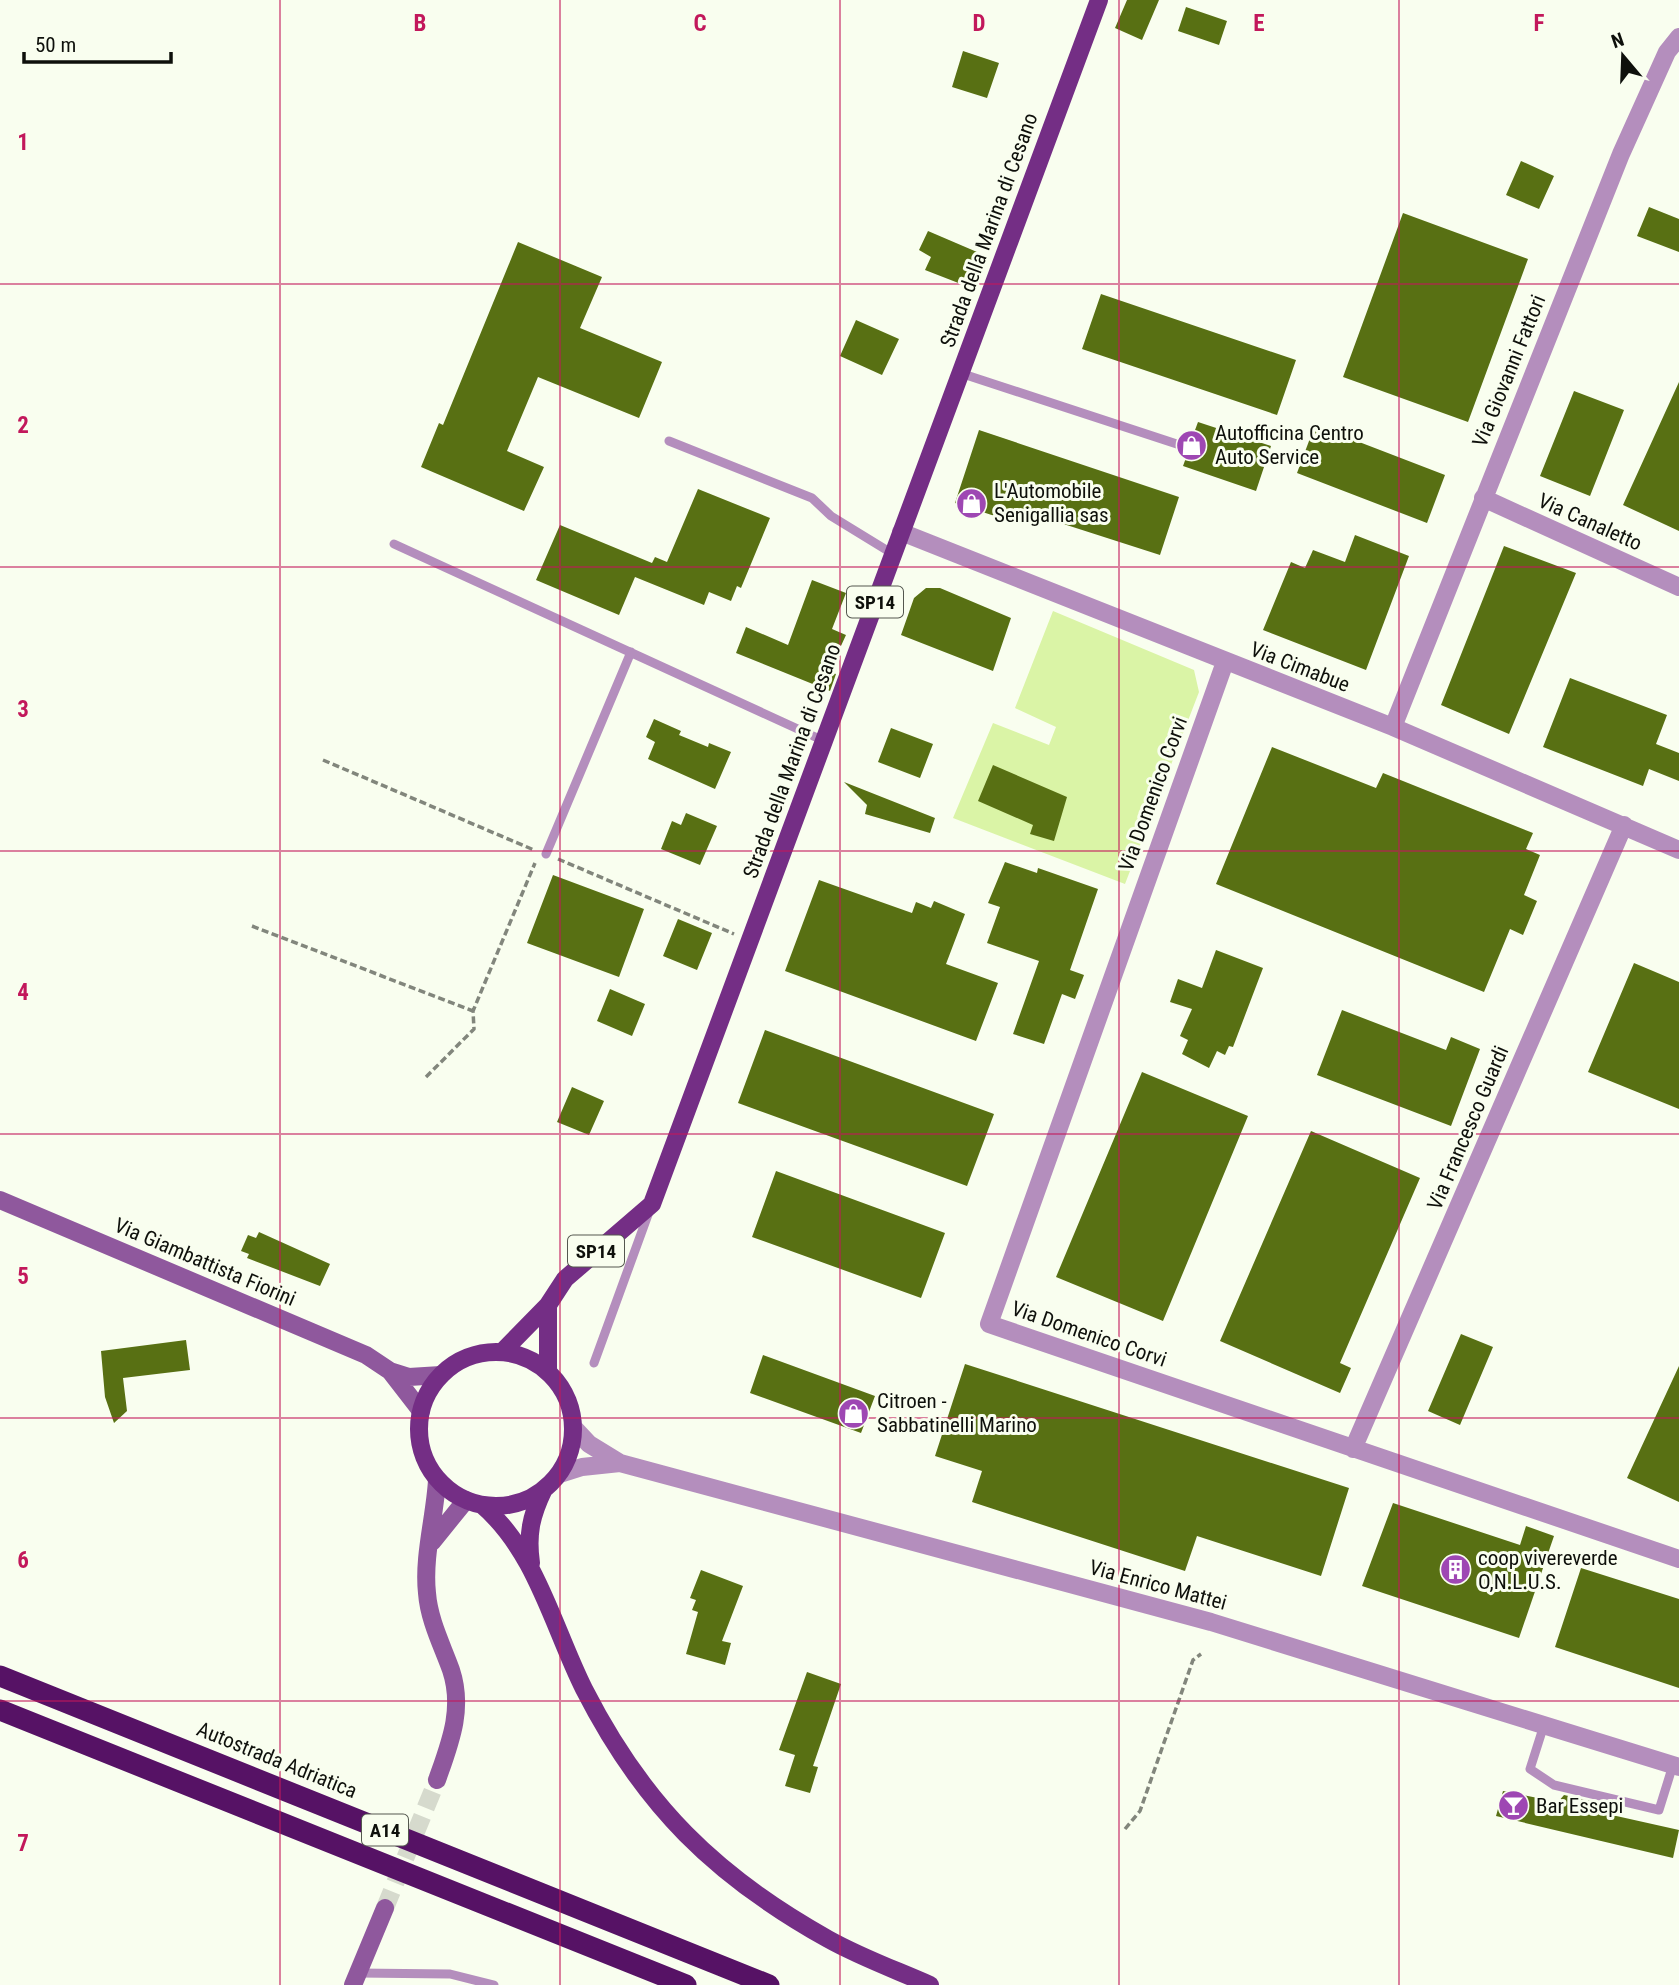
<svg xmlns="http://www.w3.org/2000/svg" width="1679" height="1985" font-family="'Roboto Condensed',sans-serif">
<rect width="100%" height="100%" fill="#f9feef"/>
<path fill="#daf4a6" d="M1053 611 1194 670 1199 692 1125 884 953 818 993 723 1049 745 1056 727 1015 708Z"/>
<path fill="#587013" d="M1127 0H1159L1142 40 1115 28Z
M1186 7 1227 21 1219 45 1178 31Z
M963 51 999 63 987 98 952 87Z
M1521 161 1554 176 1539 209 1506 195Z
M1649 207 1679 219V252L1637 236Z
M1403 213 1528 259 1468 422 1343 377Z
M928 231 977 252 961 284 925 270 931 257 919 250Z
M518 242 602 277 580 328 662 362 639 418 538 377 507 451 544 467 524 511 421 467 439 423 443 425Z
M1101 294 1296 360 1277 415 1082 349Z
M856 320 899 339 882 375 840 356Z
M1679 382V531L1623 505Z
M1574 391 1624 410 1590 496 1540 476Z
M1198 422 1271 446 1256 491 1183 466 1187 455 1195 451 1191 441Z
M1315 425 1445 475 1427 523 1297 473Z
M979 430 1179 497 1160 555 1014 508 1010 521 955 503Z
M698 489 770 518 741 588 737 586 731 601 709 592 704 605 635 577 619 615 536 580 560 525 652 563 655 557 667 562Z
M1355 535 1409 556 1366 670 1263 630 1291 562 1305 568 1313 550 1345 562Z
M1504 546 1576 573 1509 734 1441 705Z
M812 580 846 593 832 629 846 635 829 672 836 674 830 691 736 653 746 627 788 645Z
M926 588H940L1011 618 993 671 901 635 914 598Z
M1570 678 1667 715 1656 744 1679 753V781L1649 769 1643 786 1543 747Z
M654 719 681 731 679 735 708 747 709 743 731 752 715 789 648 759 655 742 646 737Z
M891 728 933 744 920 778 878 762Z
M1272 747 1376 788 1383 773 1533 833 1526 849 1540 855 1524 895 1537 901 1523 935 1510 929 1484 992 1216 884Z
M993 765 1067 797 1054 841 1030 834 1033 825 978 801Z
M844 782 935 818 930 833 865 814 867 805Z
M686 813 717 826 700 865 661 849 672 821 681 825Z
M1005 862 1037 873 1038 868 1098 889 1070 970 1084 975 1075 999 1062 994 1044 1044 1013 1034 1039 961 987 943 1000 907 988 903Z
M553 875 644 909 619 977 527 943Z
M819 880 912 913 916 902 931 908 934 901 965 914 946 964 998 983 976 1041 785 971Z
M678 919 712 933 697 970 663 956Z
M1216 950 1263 968 1233 1047 1229 1046 1225 1055 1217 1051 1209 1068 1182 1054 1188 1040 1180 1036 1192 1009 1170 1002 1178 979 1202 988Z
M1634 963 1679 982V1109L1588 1072Z
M610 989 645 1004 632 1036 597 1021Z
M1342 1010 1446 1050 1451 1037 1480 1049 1451 1126 1317 1075Z
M765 1030 994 1114 967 1186 738 1103Z
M1142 1072 1248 1116 1163 1321 1056 1277Z
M572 1087 604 1101 589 1135 557 1122Z
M1311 1131 1420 1178 1340 1363 1351 1368 1340 1393 1220 1341Z
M776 1171 945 1233 921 1298 752 1237Z
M259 1232 330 1264 320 1286 247 1258 249 1254 241 1251 248 1235 256 1238Z
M1461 1334 1493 1347 1460 1425 1428 1411Z
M186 1340 190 1370 123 1378 127 1411 114 1423 105 1397 101 1351Z
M763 1355 875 1396 861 1433 750 1393Z
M965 1364 1349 1488 1321 1576 1197 1536 1185 1571 972 1502 982 1471 935 1456Z
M1679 1366V1502L1627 1478Z
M1393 1503 1520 1545 1526 1526 1554 1536 1519 1638 1362 1586Z
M1581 1568 1679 1599V1688L1555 1647Z
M701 1570 743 1586 722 1641 731 1643 725 1665 686 1654 698 1612 692 1610 696 1600 690 1598Z
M807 1672 841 1684 813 1766 818 1767 810 1793 785 1786 795 1755 779 1750Z
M1503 1791 1558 1802 1564 1795 1599 1803 1594 1811 1679 1830 1673 1858 1496 1816Z"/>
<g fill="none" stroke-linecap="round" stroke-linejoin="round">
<path stroke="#d6dacd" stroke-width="18" stroke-dasharray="18 9" stroke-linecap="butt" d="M385 1908 437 1780"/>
<path stroke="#82867c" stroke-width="3.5" stroke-dasharray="7 3.5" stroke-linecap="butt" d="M323 760 534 850
M558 859 734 934
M252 926 473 1011
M426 1077 474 1029 473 1011 535 863
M1125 1829 1140 1811 1193 1660 1201 1654"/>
<path stroke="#b48ebd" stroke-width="9" d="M960 373 1189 448
M669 441 812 498 831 516 893 554
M394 544 824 741
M546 854 631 652
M594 1363 649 1212
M1544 1725 1530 1769 1554 1785 1659 1810 1673 1765
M358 1973 450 1974 494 1985"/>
<path stroke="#b48ebd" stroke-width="18" d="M1483 498 1679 587
M901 532 1393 727 1679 850
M1225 662 989 1324 1679 1559
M1393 727 1621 154 1667 52 1679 37
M1353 1449 1624 825"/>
<path stroke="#b48ebd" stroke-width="18" d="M574 1428 589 1444 620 1463 1211 1622 1679 1767
M560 1474 582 1467 620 1463"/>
<path stroke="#8f589d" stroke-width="18" d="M0 1200 366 1355 390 1371 421 1411
M390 1371 409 1377 441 1375
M432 1542 466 1500
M437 1780C450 1743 464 1709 451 1670 442 1645 429 1620 427 1593 423 1556 435 1517 437 1480
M353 1985 385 1908"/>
<path stroke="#742e85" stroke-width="18" d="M419 1429a77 77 0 1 1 154 0a77 77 0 1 1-154 0Z
M502 1352 548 1305 565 1279 652 1204 1099 0
M548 1371V1305
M482 1505C536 1551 553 1627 584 1689 643 1805 715 1876 828 1939 860 1957 896 1970 930 1985
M531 1563C527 1535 531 1516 543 1491"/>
<path stroke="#561265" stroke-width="21" d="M0 1676 769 1985
M0 1710 686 1985"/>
</g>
<path fill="none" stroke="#c2185b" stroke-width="2" stroke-opacity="0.55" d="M280 0V1985M560 0V1985M840 0V1985M1119 0V1985M1399 0V1985M0 284H1679M0 567H1679M0 851H1679M0 1134H1679M0 1418H1679M0 1701H1679"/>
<defs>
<symbol id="shop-disc" viewBox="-11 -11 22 22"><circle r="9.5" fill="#9e47b3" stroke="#f9feef"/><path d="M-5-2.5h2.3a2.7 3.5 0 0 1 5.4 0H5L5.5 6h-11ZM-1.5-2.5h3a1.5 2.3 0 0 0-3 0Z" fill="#fff"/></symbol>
<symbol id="building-disc" viewBox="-11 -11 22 22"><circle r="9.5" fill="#9e47b3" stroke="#f9feef"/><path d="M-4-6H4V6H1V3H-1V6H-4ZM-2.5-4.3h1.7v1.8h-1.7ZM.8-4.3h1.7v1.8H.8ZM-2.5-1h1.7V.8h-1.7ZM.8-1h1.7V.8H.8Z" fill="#fff"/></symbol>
<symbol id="bar-disc" viewBox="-11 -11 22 22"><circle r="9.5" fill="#9e47b3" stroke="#f9feef"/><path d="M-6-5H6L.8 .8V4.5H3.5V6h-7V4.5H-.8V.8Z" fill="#fff"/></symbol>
</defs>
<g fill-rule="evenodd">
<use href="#shop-disc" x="1174" y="428" width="35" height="35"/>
<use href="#shop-disc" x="954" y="486" width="35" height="35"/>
<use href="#shop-disc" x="836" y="1396" width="35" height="35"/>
<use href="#building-disc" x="1438" y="1552" width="35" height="35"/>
<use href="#bar-disc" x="1496" y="1788" width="35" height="35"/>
</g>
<g text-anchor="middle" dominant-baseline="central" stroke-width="6" stroke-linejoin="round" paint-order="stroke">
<g fill="#f9feef" stroke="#54574f" stroke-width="2">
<rect x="847" y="586.5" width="56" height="31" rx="5"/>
<rect x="568" y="1235.5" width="56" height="31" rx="5"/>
<rect x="362" y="1814.5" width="46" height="31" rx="5"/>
</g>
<g font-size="19" font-weight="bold" fill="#0e100b">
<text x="875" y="602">SP14</text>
<text x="596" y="1251">SP14</text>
<text x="385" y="1830">A14</text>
</g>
<g font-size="21" fill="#0e100b" stroke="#f9feef">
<text transform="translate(989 230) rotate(-70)">Strada della Marina di Cesano</text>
<text transform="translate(1509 371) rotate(-68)">Via Giovanni Fattori</text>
<text transform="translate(1590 522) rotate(24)">Via Canaletto</text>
<text transform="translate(1300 667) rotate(21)">Via Cimabue</text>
<text transform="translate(792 761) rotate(-70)">Strada della Marina di Cesano</text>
<text transform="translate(1153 794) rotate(-70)">Via Domenico Corvi</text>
<text transform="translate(1468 1128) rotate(-67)">Via Francesco Guardi</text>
<text transform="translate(205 1262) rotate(23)">Via Giambattista Fiorini</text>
<text transform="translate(1089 1334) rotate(19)">Via Domenico Corvi</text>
<text transform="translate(1158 1585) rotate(15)">Via Enrico Mattei</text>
<text transform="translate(277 1760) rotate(22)">Autostrada Adriatica</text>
</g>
<g font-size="21" fill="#0e100b" stroke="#f9feef" text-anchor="start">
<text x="1215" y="433">Autofficina Centro<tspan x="1215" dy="24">Auto Service</tspan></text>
<text x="994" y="491">L'Automobile<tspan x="994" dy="24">Senigallia sas</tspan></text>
<text x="877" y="1401">Citroen -<tspan x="877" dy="24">Sabbatinelli Marino</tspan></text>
<text x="1478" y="1558">coop vivereverde<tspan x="1478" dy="24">O,N.L.U.S.</tspan></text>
<text x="1536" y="1806">Bar Essepi</text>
</g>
</g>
<g font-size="23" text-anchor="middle" font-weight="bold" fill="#c2185b" stroke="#f9feef" stroke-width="6" stroke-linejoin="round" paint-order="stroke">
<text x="420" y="31">B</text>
<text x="700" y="31">C</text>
<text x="979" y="31">D</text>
<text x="1259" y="31">E</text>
<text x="1539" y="31">F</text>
<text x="23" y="150">1</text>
<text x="23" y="433">2</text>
<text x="23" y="717">3</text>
<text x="23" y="1000">4</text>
<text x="23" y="1284">5</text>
<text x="23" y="1568">6</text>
<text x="23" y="1851">7</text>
</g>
<g transform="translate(1623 56) rotate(341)" stroke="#f9feef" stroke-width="5" paint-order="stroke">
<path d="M0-5L12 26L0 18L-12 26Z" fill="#0e100b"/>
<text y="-10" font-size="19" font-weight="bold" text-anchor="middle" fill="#0e100b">N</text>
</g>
<path d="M24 52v10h147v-10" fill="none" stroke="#0e100b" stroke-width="3.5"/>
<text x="35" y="52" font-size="21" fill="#0e100b" stroke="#f9feef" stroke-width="5" paint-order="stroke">50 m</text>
</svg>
